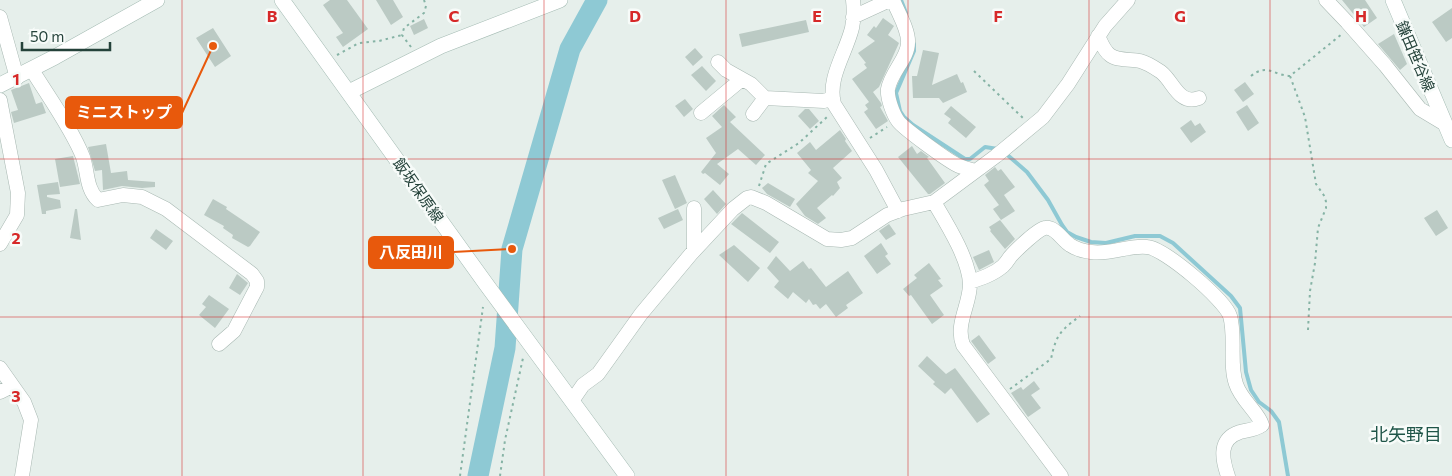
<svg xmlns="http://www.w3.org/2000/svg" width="1452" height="476" font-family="Commissioner,'Noto Sans JP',sans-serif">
<rect width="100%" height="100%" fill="#e6efeb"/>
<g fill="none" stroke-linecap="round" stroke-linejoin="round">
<path stroke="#8ec9d4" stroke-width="4" d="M901 0 906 13
M914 44V51L896 93 900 111 904 117 913 125 965 159H970L985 147 998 149
M1004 152 1027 172 1048 200 1062 225 1067 232 1076 237 1091 242 1106 243 1135 236H1160L1173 243 1231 296 1240 308 1246 372 1251 390 1259 402 1271 411 1279 422 1288 476"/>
<path stroke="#8ec9d4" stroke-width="21" d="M478 476 505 348 512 249 570 49 597 0"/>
</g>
<path fill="#bbcac4" d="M330 0H347L368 29 343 47 336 37 343 33 323 5Z
M376 0H393L403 17 391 25Z
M1342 0H1365L1377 18 1364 27Z
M1452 8V38L1446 42 1432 22Z
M883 18 894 26 888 35 899 43 879 87 873 92 881 103 882 106 880 107 888 121 876 129 864 112 868 109 865 105 869 102 852 79 867 68 864 64 866 63 858 53 875 41 867 35 874 26 876 28Z
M424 19 428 28 414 35 410 26Z
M806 20 809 32 742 47 739 34Z
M213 28 231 56 215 67 196 38Z
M1394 34 1407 64 1400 70 1378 44Z
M695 48 703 57 693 66 685 57Z
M923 50 939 53 932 85 957 74 961 83 963 82 967 92 943 103 939 98H913L912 76H917Z
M702 66 716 81 706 91 691 75Z
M1245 82 1254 94 1243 102 1234 90Z
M29 83 36 104 42 102 46 113 14 123 11 112 18 110 11 90Z
M685 99 693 109 684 117 675 106Z
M724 105 736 117 730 122 765 155 756 165 738 149 717 164 729 174 720 185 705 173 703 174 701 172 716 153 706 138 722 127 712 116Z
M1247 105 1259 123 1248 131 1236 112Z
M951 106 976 127 966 138 948 123 951 119 944 114Z
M805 109H809L819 121 810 129 798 116Z
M1191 120 1195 126 1200 123 1206 132 1191 143 1180 128Z
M840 130 846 139 845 141 852 151 833 168 842 178 837 182 840 188 833 196 832 195 817 208 826 218 818 224 805 216 796 204 818 181 808 173 811 170 797 153 810 142 816 150Z
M106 144 111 173 127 171 128 180 155 182V187L142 188 122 186 103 190 102 170 95 171 88 147Z
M912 146 917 154 921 151 929 157 927 158 945 183 930 194H928L898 157Z
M73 156 80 184 60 187 55 159Z
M995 167 998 171 1001 169 1015 187 1004 195 1015 211 1001 220 993 209 999 205 984 185 989 181 985 175Z
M675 175 687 203 675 209 662 180Z
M58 182 60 194 47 195V197L60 200 61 208 46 211V214H42L37 185Z
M768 183 795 199 790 207 767 194 762 188Z
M713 190 726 204 717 214 704 199Z
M213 199 227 207 226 209 260 232 250 246 248 247 232 238 233 235 223 228 224 226 204 215Z
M75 209H77L81 240 70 238Z
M678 209 683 220 664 229 658 218Z
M1437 210 1448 228 1436 236 1424 218Z
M742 213 779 242 770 253 731 224Z
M1000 220 1015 239 1005 249 990 231 991 230 989 227Z
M889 224 896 234 886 240 879 231Z
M156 229 173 241 166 250 150 238Z
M881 243 888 254 885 256 891 264 877 274 864 256Z
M734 245 760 268 748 282 719 255Z
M989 250 994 262 979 270 973 257Z
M776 256 790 271 803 261 809 269 811 268 826 287 848 271 863 293 846 305 848 308 836 317 826 304 820 309 816 304 813 305 809 299 806 303 793 292 788 299 774 287 779 281 767 268Z
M929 263 941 279 938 280 943 286 930 295 944 315 932 324 911 295 909 296 903 289 917 278 914 275Z
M237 274 248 283 240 295 229 288Z
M209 295 229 309 215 328 199 315 206 307 202 304Z
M979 335 996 358 988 364 971 341Z
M927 356 946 374 955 368 990 414 977 423 951 388 945 394 933 384 935 382 918 366Z
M1034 381 1040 389 1031 395 1041 408 1028 417 1011 393 1021 387 1023 390Z"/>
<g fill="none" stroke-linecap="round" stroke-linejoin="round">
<defs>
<path id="street" d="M853 0C854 9 854 19 852 28 846 53 827 78 834 104L876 170 898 211
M893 0C898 13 909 30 908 43 908 58 891 72 888 89 887 98 893 114 898 121 904 129 947 160 957 165 963 168 969 169 975 171
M1326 0 1347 22 1385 65 1420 109 1445 124
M0 17 17 78
M853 17 890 0
M1098 36C1101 42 1104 51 1110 55 1117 61 1132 59 1140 61 1148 63 1155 68 1161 72 1173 81 1179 106 1199 98
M718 62 726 70 742 79
M32 70C48 96 72 129 83 157 88 172 86 189 98 200L123 195 142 197 166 209 252 274 257 281V287L234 331 219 344
M0 100 18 193 17 215 0 244
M701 113 742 79 751 84 765 98 824 101 833 98
M753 114 765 98
M934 202C947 224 969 259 970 284 970 305 955 324 963 345L1061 476
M694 208V250
M970 282C982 278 994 274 1003 266 1006 263 1008 260 1010 257 1016 250 1038 229 1045 228 1055 226 1062 240 1070 245 1076 249 1083 251 1091 252 1110 255 1128 245 1147 247 1164 248 1225 300 1230 316 1236 335 1229 364 1236 384 1241 400 1259 413 1262 425 1255 430 1248 430 1240 432 1218 439 1222 459 1228 476
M0 368 24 402 31 420 22 476
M0 392 12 386
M572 401 583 385 598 374 641 314 691 254 733 209 747 198 751 197 766 203 827 239 841 240 852 238 887 215 903 209 934 202 996 156 1043 117 1068 84 1105 26 1128 0"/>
<path id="secondary" d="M282 0 486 284 627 476
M1393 0 1452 140
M0 85 55 57 157 0
M349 92 441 46 560 0"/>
</defs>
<use href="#street" stroke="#a8b8b2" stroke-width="15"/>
<use href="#secondary" stroke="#a4bbb3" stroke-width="16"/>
<path stroke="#86b3a5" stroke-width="2" stroke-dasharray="2.5 4" stroke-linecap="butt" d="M411 47 402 35 404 28 424 13 426 6 424 0
M337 55 359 43 379 41 402 35
M974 71 1023 118
M1251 76C1267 63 1273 75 1290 76
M870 138 887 127
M759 186 766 164 799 143 827 117
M1308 330 1310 291 1315 263 1318 228 1326 208V202L1325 197 1316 184 1305 117 1290 76 1342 34
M1010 389 1051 359C1056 335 1060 331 1080 316
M460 476 483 307
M500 476 505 440 523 358"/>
<use href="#street" stroke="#fff" stroke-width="14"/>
<use href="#secondary" stroke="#fff" stroke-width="15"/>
</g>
<path fill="none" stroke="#d62828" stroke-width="1" stroke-opacity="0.55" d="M182 0V476M363 0V476M544 0V476M726 0V476M908 0V476M1089 0V476M1270 0V476M0 159H1452M0 317H1452"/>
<g text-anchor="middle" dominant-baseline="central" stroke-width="5" stroke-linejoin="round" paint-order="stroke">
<g font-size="15" fill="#24423a" stroke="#f7fbf9">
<text transform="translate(1416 56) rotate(67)">鎌田笹谷線</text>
<text transform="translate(419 190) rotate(55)">飯坂保原線</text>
</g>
<g font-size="18" fill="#1f5548" stroke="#f7fbf9">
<text x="1406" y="434">北矢野目</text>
</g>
</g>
<g font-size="16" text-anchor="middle" font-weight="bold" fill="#d62828" stroke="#f7fbf9" stroke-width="5" stroke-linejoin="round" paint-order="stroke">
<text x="272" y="22">B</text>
<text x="454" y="22">C</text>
<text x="635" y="22">D</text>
<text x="817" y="22">E</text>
<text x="998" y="22">F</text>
<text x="1180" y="22">G</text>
<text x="1361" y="22">H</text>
<text x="16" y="85">1</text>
<text x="16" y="244">2</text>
<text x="16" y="402">3</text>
</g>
<path fill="none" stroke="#e8590c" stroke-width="2" d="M213 46L182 113M512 249L453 252"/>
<g fill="#e8590c" stroke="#f7fbf9" stroke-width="2">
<circle cx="213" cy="46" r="5"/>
<circle cx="512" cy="249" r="5"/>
</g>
<g fill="#e8590c" stroke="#e8590c" stroke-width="2">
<rect x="66" y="97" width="116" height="31" rx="5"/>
<rect x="369" y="237" width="84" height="31" rx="5"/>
</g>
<g font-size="16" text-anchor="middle" font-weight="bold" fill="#fff">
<text x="124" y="118">ミニストップ</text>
<text x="411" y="258">八反田川</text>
</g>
<path d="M22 42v8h88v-8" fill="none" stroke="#24423a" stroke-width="2.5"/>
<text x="30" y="42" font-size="15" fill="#24423a" stroke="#f7fbf9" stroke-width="4" paint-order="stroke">50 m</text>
</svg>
